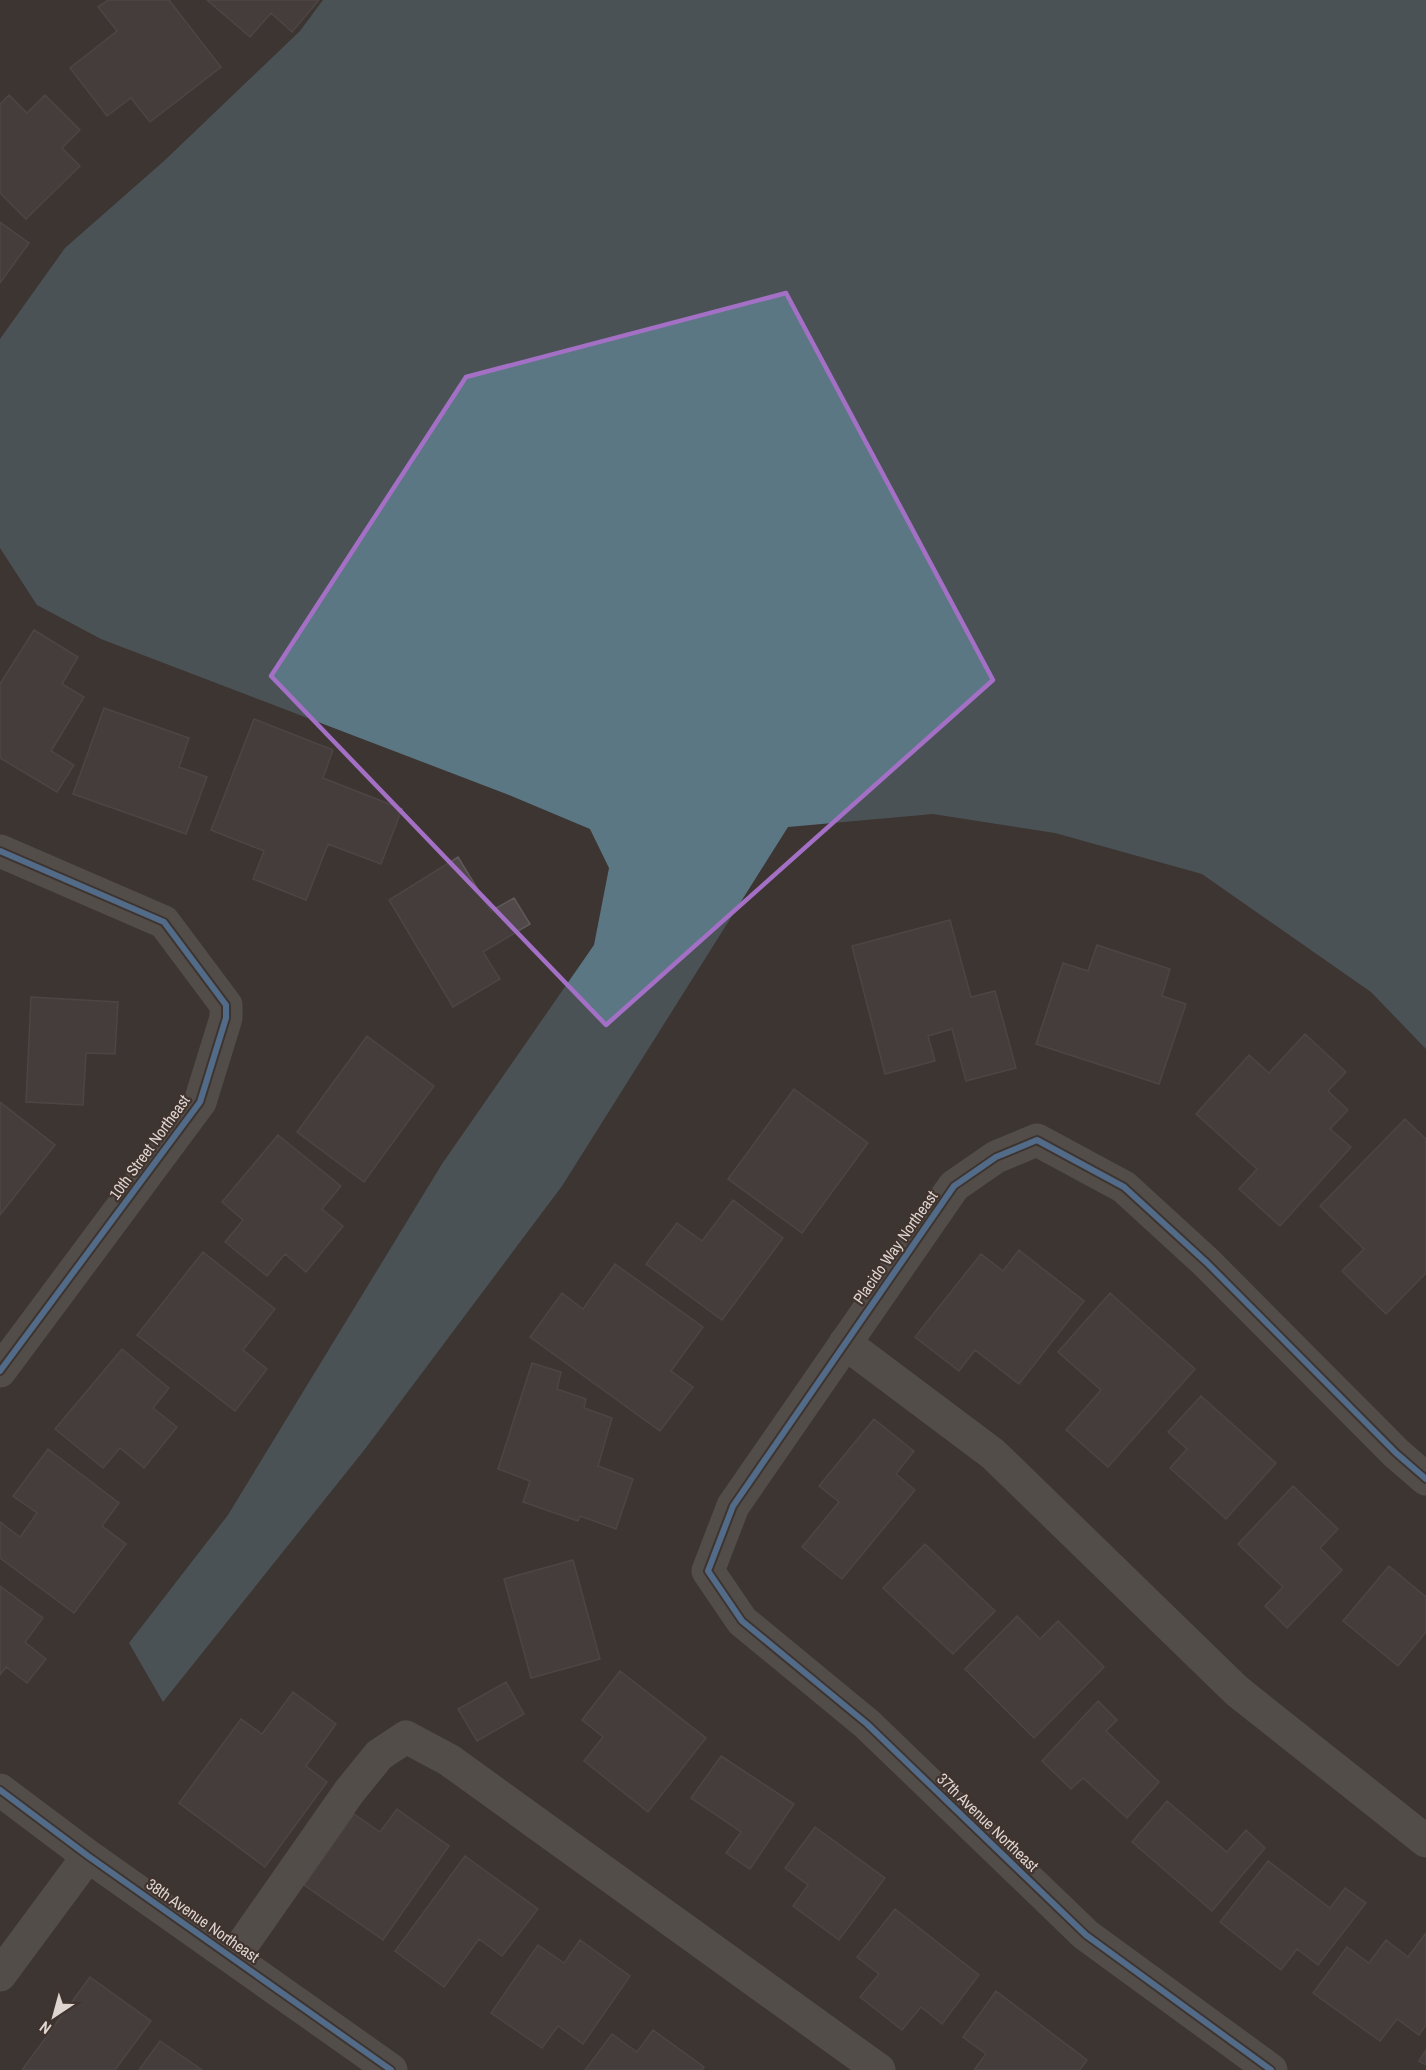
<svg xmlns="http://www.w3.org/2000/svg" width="1426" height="2070" font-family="'Archivo Narrow',sans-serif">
<rect width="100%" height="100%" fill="#3c3532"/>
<path fill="#5c7784" d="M323 0H1426V1049L1371 992 1202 874 1055 833 933 814 788 827 562 1186 365 1449 163 1702 129 1643 228 1515 442 1164 594 945 609 868 590 829 509 795 101 639 37 605 0 548V339L65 248 164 161 300 31Z"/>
<path fill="#504849" stroke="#5f5959" stroke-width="1.5" d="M108 0H169L221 67 150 122 131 98 107 116 70 68 117 31 98 7Z
M207 0H319L292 32 271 13 250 37Z
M9 95 27 113 45 95 80 130 62 148 80 166 26 219 0 193V104Z
M0 222 29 243 0 283Z
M34 630 78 657 62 684 84 697 51 751 74 765 57 792 0 758V684Z
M104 708 189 738 179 767 207 777 186 834 73 794Z
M254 719 333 750 323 778 402 809 381 864 328 844 306 900 253 879 264 851 211 830Z
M458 857 491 911 514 898 530 924 483 952 500 979 453 1007 389 900Z
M950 920 971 997 995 991 1016 1068 966 1081 952 1029 928 1036 935 1061 885 1074 852 946Z
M1097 945 1170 969 1162 996 1186 1004 1159 1084 1036 1044 1063 963 1088 971Z
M31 997 118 1002 115 1054 86 1053 83 1105 26 1102Z
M1305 1034 1346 1072 1328 1091 1348 1110 1330 1129 1351 1147 1280 1226 1239 1189 1257 1169 1196 1114 1249 1055 1269 1073Z
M367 1036 434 1086 364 1182 297 1132Z
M794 1089 868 1143 802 1233 728 1179Z
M0 1102 55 1145 0 1215Z
M1405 1119 1426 1139V1273L1386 1314 1342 1271 1364 1249 1320 1206Z
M278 1135 341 1186 322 1209 343 1226 306 1272 285 1254 267 1276 225 1242 243 1220 222 1202Z
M733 1200 783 1238 722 1320 646 1264 677 1223 702 1241Z
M1019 1250 1084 1301 1019 1384 975 1350 959 1371 915 1337 981 1254 1003 1271Z
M203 1252 275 1309 243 1350 267 1369 235 1411 137 1335Z
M615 1264 703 1327 671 1371 693 1387 660 1431 530 1337 562 1293 583 1309Z
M1110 1293 1195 1369 1108 1467 1066 1430 1101 1390 1058 1352Z
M122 1349 169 1388 153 1408 177 1427 144 1468 120 1448 103 1468 55 1429Z
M532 1363 561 1372 557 1389 586 1399 584 1408 612 1418 598 1466 633 1479 616 1529 580 1516 578 1521 523 1502 530 1481 498 1469Z
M1201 1396 1276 1463 1226 1519 1170 1468 1187 1449 1168 1432Z
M874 1419 914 1451 896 1474 915 1490 842 1579 802 1547 839 1502 819 1486Z
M48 1449 119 1503 102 1526 126 1544 74 1613 0 1558V1522L20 1537 37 1513 13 1496Z
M1293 1486 1338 1529 1320 1548 1342 1570 1287 1628 1265 1606 1283 1587 1238 1544Z
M925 1544 995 1611 953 1654 883 1588Z
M573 1560 600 1659 531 1678 504 1579Z
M1389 1566 1426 1597V1632L1398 1666 1343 1621Z
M0 1586 43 1618 25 1642 46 1659 27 1683 6 1667 0 1675Z
M1017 1616 1040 1639 1058 1621 1104 1667 1034 1738 965 1669Z
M620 1671 706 1738 648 1812 584 1761 603 1737 582 1720Z
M506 1682 524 1714 477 1741 458 1709Z
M293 1692 336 1724 306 1766 327 1782 265 1867 179 1803 241 1719 262 1734Z
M1098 1701 1117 1720 1106 1731 1159 1782 1127 1818 1083 1778 1071 1789 1042 1761Z
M721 1756 794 1804 750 1869 726 1853 741 1832 691 1798Z
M1167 1801 1227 1852 1246 1830 1265 1848 1212 1911 1132 1842Z
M397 1809 449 1846 383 1940 304 1885 354 1814 380 1832Z
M815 1827 885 1878 839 1940 793 1906 808 1885 785 1868Z
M465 1856 538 1909 502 1956 479 1939 444 1987 395 1951Z
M1268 1861 1330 1908 1345 1888 1366 1903 1318 1965 1297 1949 1281 1970 1220 1922Z
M895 1909 979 1975 942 2024 921 2007 902 2030 860 1997 879 1974 857 1957Z
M1426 1933V2025L1419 2035 1397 2019 1380 2041 1313 1993 1347 1947 1369 1963 1386 1940 1408 1957Z
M580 1940 630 1976 583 2044 558 2026 542 2048 491 2013 538 1945 564 1963Z
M90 1977 151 2021 115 2070H22Z
M996 1991 1087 2060 1080 2070H974L986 2054 963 2037Z
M653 2030 704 2067 702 2070H585L612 2034 637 2052Z
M160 2041 202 2070H139Z
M1426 2050V2065L1419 2061Z"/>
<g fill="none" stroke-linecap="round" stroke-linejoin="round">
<path stroke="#6f6c69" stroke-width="33" d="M0 851 164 922 226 1005V1018L200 1102 0 1371
M845 1343 993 1454 1237 1691 1426 1841
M0 1790 88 1856 391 2070
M233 1958 349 1792 379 1755 406 1737 449 1760 879 2070
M0 1975 88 1856
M1271 2070 1086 1935 867 1724 742 1621 708 1571 733 1506 954 1186 996 1157 1037 1140 1124 1187 1207 1263 1396 1453 1426 1479"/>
<defs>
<path id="cycleway" d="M0 851 164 922 226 1005V1018L200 1102 0 1371
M0 1790 88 1856 391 2070
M1271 2070 1086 1935 867 1724 742 1621 708 1571 733 1506 954 1186 996 1157 1037 1140 1124 1187 1207 1263 1396 1453 1426 1479"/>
</defs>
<use href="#cycleway" stroke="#41332d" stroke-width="10"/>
<use href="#cycleway" stroke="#6dadf4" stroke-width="6"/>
</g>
<path d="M0 0H1426V2070H0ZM786 293 993 680 606 1025 271 676 466 377Z" fill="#3c3532" fill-opacity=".55" fill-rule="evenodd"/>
<path fill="none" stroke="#a370c6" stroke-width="4.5" stroke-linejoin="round" d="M786 293 993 680 606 1025 271 676 466 377Z"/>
<g text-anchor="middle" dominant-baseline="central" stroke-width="4.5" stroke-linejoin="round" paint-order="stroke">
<g font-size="16" fill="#ded5d1" stroke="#41332d">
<text transform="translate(149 1147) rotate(-54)">10th Street Northeast</text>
<text transform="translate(895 1247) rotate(-55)">Placido Way Northeast</text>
<text transform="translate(988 1822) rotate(44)">37th Avenue Northeast</text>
<text transform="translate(203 1920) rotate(35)">38th Avenue Northeast</text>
</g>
</g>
<g transform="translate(54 2016) rotate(216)" stroke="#41332d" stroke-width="4.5" paint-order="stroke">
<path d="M0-4.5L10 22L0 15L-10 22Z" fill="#ded5d1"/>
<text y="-9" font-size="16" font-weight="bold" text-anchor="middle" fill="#ded5d1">N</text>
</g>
</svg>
